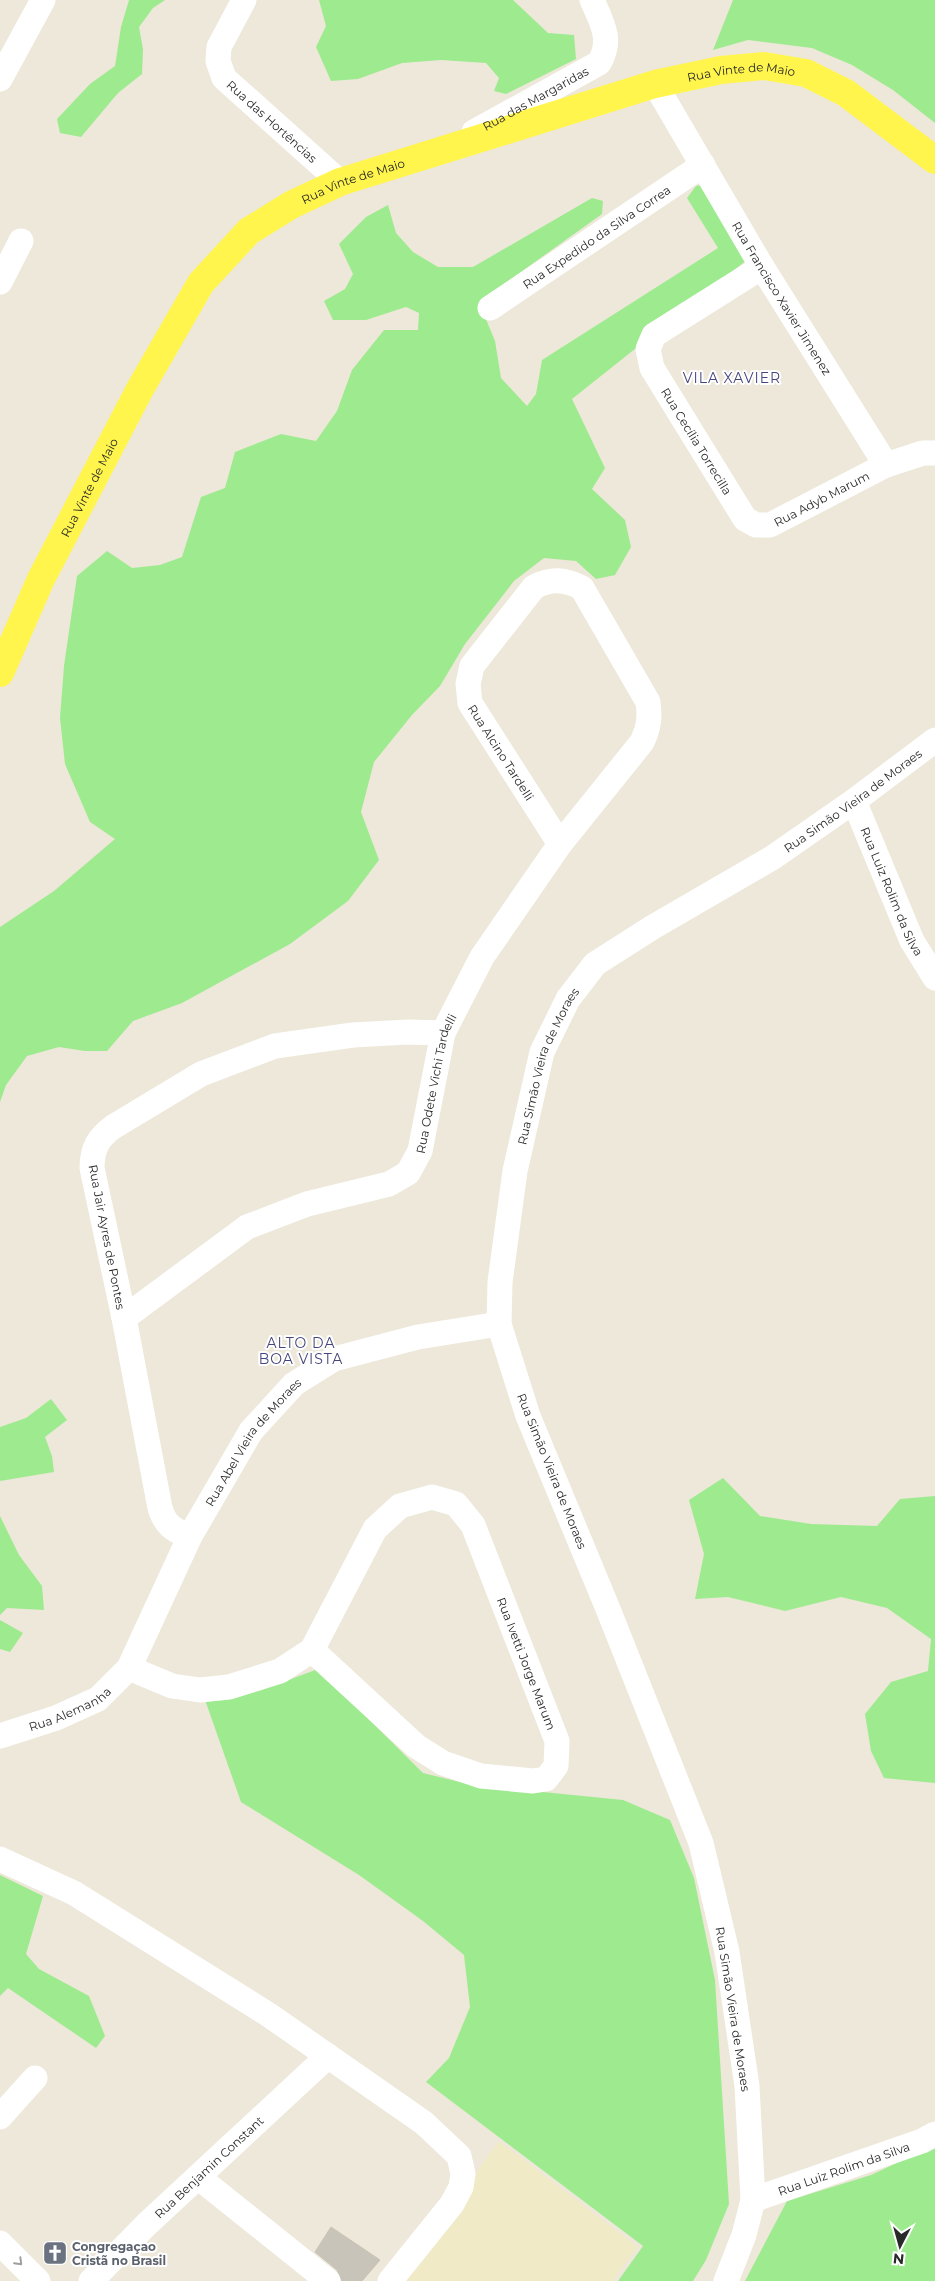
<svg xmlns="http://www.w3.org/2000/svg" width="935" height="2281" font-family="Montserrat,sans-serif">
<rect width="100%" height="100%" fill="#ede8d9"/>
<path fill="#f1eac6" d="M499 2141 638 2247 612 2281H397Z"/>
<path fill="#9eea8f" d="M129 0H165L153 8 139 27 143 49 142 74 118 93 81 137 60 133 57 119 90 84 115 66 121 27Z
M319 0H513L548 33 574 35 576 59 506 94 494 91 499 78 486 63 441 60 402 63 358 79 331 81 316 47 326 26Z
M733 0H935V123L893 90 852 65 812 48 748 40 713 50Z
M707 184 748 259 572 399 605 468 592 489 625 520 631 547 615 575 596 579 576 561 544 558 514 581 465 644 440 686 412 715 374 762 361 812 379 860 348 901 290 944 182 1003 133 1021 107 1051H85L59 1047 27 1056 6 1085 0 1102V927L54 891 115 839 90 822 65 764 60 718 64 666 77 576 107 551 132 568 160 565 182 557 201 497 225 488 235 452 281 434 316 441 337 411 352 370 384 330H418L419 313 406 307 366 320H333L324 301 345 289 353 274 339 244 366 217 388 205 396 233 413 252 438 267H473L592 198 603 201 602 214 483 299V312L495 341 501 378 527 406 536 394 542 360 718 248 687 198 696 186Z
M51 1399 67 1420 45 1437 52 1456 54 1472 0 1481V1427L26 1418Z
M723 1478 760 1516 811 1524 877 1526 900 1499 935 1496V1783L884 1778 871 1751 865 1714 891 1682 928 1671 931 1639 887 1608 841 1597 785 1611 728 1597 695 1599 704 1554 689 1500Z
M0 1516 19 1555 42 1586 44 1610 7 1608 0 1615Z
M0 1620 23 1633 10 1652 0 1649Z
M318 1669 423 1773 472 1785 623 1800 670 1820 694 1878 715 1980 729 2204 706 2260 693 2281H618L643 2246 426 2082 449 2058 470 2007 464 1955 423 1921 359 1875 241 1802 204 1697 259 1691Z
M0 1875 43 1896 26 1954 39 1969 89 1996 105 2036 96 2048 8 1988 0 1996Z
M935 2145V2281H745L787 2201 871 2175Z"/>
<path fill="#c8c4b9" stroke="#c8c4b2" d="M331 2227 380 2260 362 2281H342L337 2270 315 2252Z"/>
<g fill="none" stroke-linecap="round" stroke-linejoin="round">
<g stroke="#fff" stroke-width="25">
<path id="s1" d="M244 0 219 47 218 61 224 78 340 182"/>
<path d="M0 79 43 0"/>
<path id="s2" d="M655 84 762 267 886 465 923 453H935"/>
<path id="s3" d="M474 132 599 63C613 40 602 23 592 0"/>
<path id="s4" d="M762 267 654 335 648 349 652 368 745 519 756 525H770L886 465"/>
<path d="M0 282 21 241"/>
<path id="s5" d="M490 308 703 165"/>
<path id="s6" d="M854 801 912 941 935 978"/>
<path id="s7" d="M124 1318 247 1227 307 1204 389 1184 408 1173 420 1151 443 1033 482 957 560 844 642 742C649 728 650 717 648 702L582 588C565 579 551 578 534 587L472 666 468 684 470 703 560 844"/>
<path d="M190 1536C174 1531 165 1525 160 1508L124 1318 92 1168C92 1149 98 1138 113 1127L201 1074 275 1046 353 1035 408 1032 443 1033"/>
<path id="s8" d="M129 1668 172 1686 200 1690 229 1687 280 1671 312 1650 375 1529 400 1506 432 1497 456 1504 473 1525 557 1741 556 1766 546 1779 533 1781 481 1776 443 1763 416 1746 312 1650"/>
<path id="s9" d="M0 1736 56 1718 98 1699 129 1668 190 1536 251 1431 294 1384 334 1359 418 1337 499 1324"/>
<path d="M0 1859 74 1893 269 2015 424 2123 459 2156 463 2174 461 2187 452 2204 390 2281"/>
<path d="M0 2117 35 2078"/>
<path d="M198 2177 328 2281"/>
<path id="s10" d="M753 2200 922 2141 935 2134"/>
<path d="M0 2243 38 2281"/>
<path id="s11" d="M91 2281 147 2224 328 2056"/>
<path id="s12" d="M726 2281 744 2235 753 2200 747 2086 727 1952 701 1843 608 1609 528 1416 499 1324 500 1282 515 1171 542 1052 568 999 595 964 653 927 772 858 854 801 935 740"/>
</g>
<path stroke="#fff54c" stroke-width="28" id="s13" d="M0 673 41 579 140 389 201 283 249 231 291 205 340 182 655 84 721 70 764 66 806 73 846 93 935 160"/>
</g>
<defs><path id="oneway-chevron" d="M-2-3.5L2.5 0L-2 3.5" fill="none" stroke-width="1.6" stroke-linecap="round" stroke-linejoin="round" transform="scale(1.25)"/></defs>
<use stroke="#9f9f9f" href="#oneway-chevron" transform="translate(19 2262) rotate(45)"/>
<defs>
<symbol id="church-square" viewBox="-11 -11 22 22"><rect x="-9" y="-9" width="18" height="18" rx="4" fill="#6b7280" stroke="#fff"/><path d="M-1.2-6h2.4v3.5h3.3v2.4h-3.3V6h-2.4V-.1h-3.3v-2.4h3.3Z" fill="#fff"/></symbol>
</defs>
<g fill-rule="evenodd">
<use href="#church-square" x="41" y="2239" width="28" height="28"/>
</g>
<g text-anchor="middle" dominant-baseline="central" stroke-width="4" stroke-linejoin="round" paint-order="stroke">
<g font-size="12" fill="#292929" stroke="#fff">
<text stroke="none"><textPath href="#s13" startOffset="1031">Rua Vinte de Maio</textPath></text>
<text stroke="none"><textPath href="#s3" startOffset="70">Rua das Margaridas</textPath></text>
<text stroke="none"><textPath href="#s1" startOffset="150">Rua das Hortências</textPath></text>
<text stroke="none"><textPath href="#s13" startOffset="626">Rua Vinte de Maio</textPath></text>
<text stroke="none"><textPath href="#s5" startOffset="128">Rua Expedido da Silva Correa</textPath></text>
<text stroke="none"><textPath href="#s2" startOffset="249">Rua Francisco Xavier Jimenez</textPath></text>
<text stroke="none"><textPath href="#s4" startOffset="248">Rua Cecília Torrecilla</textPath></text>
<text stroke="none"><textPath href="#s13" startOffset="206">Rua Vinte de Maio</textPath></text>
<text stroke="none"><textPath href="#s4" startOffset="424">Rua Adyb Marum</textPath></text>
<text stroke="none"><textPath href="#s7" startOffset="1242">Rua Alcino Tardelli</textPath></text>
<text stroke="none"><textPath href="#s12" startOffset="1689">Rua Simão Vieira de Moraes</textPath></text>
<text stroke="none"><textPath href="#s6" startOffset="98">Rua Luiz Rolim da Silva</textPath></text>
<text stroke="none"><textPath href="#s12" startOffset="1269">Rua Simão Vieira de Moraes</textPath></text>
<text stroke="none"><textPath href="#s7" startOffset="418">Rua Odete Vichi Tardelli</textPath></text>
<text transform="translate(107 1237) rotate(79)">Rua Jair Ayres de Pontes</text>
<text stroke="none"><textPath href="#s9" startOffset="408">Rua Abel Vieira de Moraes</textPath></text>
<text transform="translate(552 1471) rotate(68)">Rua Simão Vieira de Moraes</text>
<text stroke="none"><textPath href="#s8" startOffset="600">Rua Ivetti Jorge Marum</textPath></text>
<text stroke="none"><textPath href="#s9" startOffset="75">Rua Alemanha</textPath></text>
<text transform="translate(733 2009) rotate(81)">Rua Simão Vieira de Moraes</text>
<text stroke="none"><textPath href="#s11" startOffset="164">Rua Benjamin Constant</textPath></text>
<text stroke="none"><textPath href="#s10" startOffset="96">Rua Luiz Rolim da Silva</textPath></text>
</g>
<g font-size="12" font-weight="bold" fill="#5b616d" stroke="#fff" text-anchor="start">
<text x="72" y="2246">Congregaçao<tspan x="72" dy="14">Cristã no Brasil</tspan></text>
</g>
<g font-size="14" letter-spacing="1" fill="#45457e" stroke="#fff">
<text x="732" y="378">VILA XAVIER</text>
<text x="301" y="1343">ALTO DA<tspan x="301" dy="16">BOA VISTA</tspan></text>
</g>
</g>
<g transform="translate(900 2246) rotate(186)" stroke="#ffffff" stroke-width="4" paint-order="stroke">
<path d="M0-4L9 19L0 12L-9 19Z" fill="#292929"/>
<text y="-8" font-size="14" font-weight="bold" text-anchor="middle" fill="#292929">N</text>
</g>
</svg>
